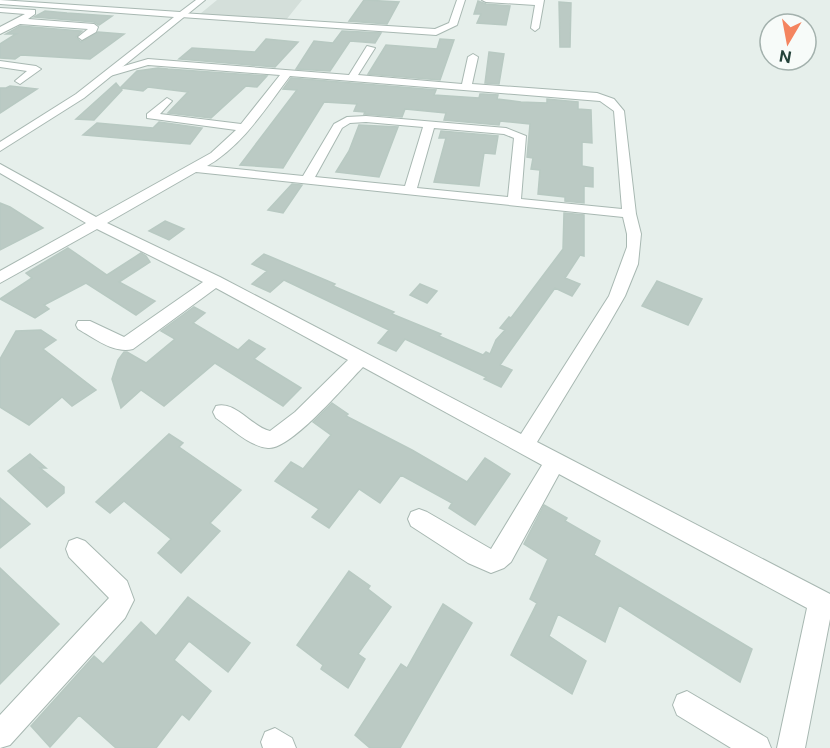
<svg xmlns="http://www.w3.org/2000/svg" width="830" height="748" font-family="'Public Sans',sans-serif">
<rect width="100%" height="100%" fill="#e6efeb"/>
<path fill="#d4dfda" d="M217 0H302L286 20 200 14Z"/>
<path fill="#bbcac4" stroke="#b8c9c2" stroke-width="1.5" d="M364 0H365L399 2 387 24 349 21Z
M478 1 486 4 510 6 506 25 477 23 481 14H474Z
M559 2 571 3 570 47H560Z
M45 11 67 13 112 16 99 25 94 22 34 17Z
M20 26 82 31 76 37 81 42 98 32 124 34 90 59 21 55 15 59 0 58V44L16 34H6Z
M342 31 381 33 375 43 350 41 330 71 296 69 314 41 333 43Z
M266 39 298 42 275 67 179 59 192 48 255 52Z
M440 39 454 40 440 80 368 74 386 45 437 49Z
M489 52 504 54 499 84 485 83Z
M158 68 168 69 267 76 257 87 246 86 211 118 168 113 188 92 148 87 143 91 121 88 122 90 94 120 76 119 116 83 120 88 137 71Z
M291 78 436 90 434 95 479 98 480 94H483L498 95 497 99 521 102 547 103V99L578 102V109L591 110 592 143 582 142V166L593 168V187L584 186V203L565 201V197L538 194 540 170 531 169 533 158 527 157 530 124 500 121 499 125 444 120 446 113 405 109 402 117 364 114 365 112 354 111 357 104 324 102 283 168 240 165 297 90 283 89Z
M10 86 37 89 0 113V88H6Z
M159 122 202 128 190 144 83 135 97 123 153 128Z
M359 125 398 127 379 177 336 172 349 151Z
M441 131 498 136 495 154 484 153 479 186 434 182 446 138H439Z
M292 184 302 185 283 213 268 210Z
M0 203 10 207 43 228 0 250Z
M564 213 584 215V256L580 255 565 278 580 284 572 296 555 288 500 365 512 370 501 387 484 379 486 377 405 339 396 351 378 343 389 330 284 280 270 292 252 284 267 271 252 264 264 254 335 284 333 286 394 312 392 314 441 334 439 336 483 355 486 352 490 354 496 340 505 330 500 328 509 317 511 318 563 249Z
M165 221 184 229 169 240 149 231Z
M68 248 107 275 141 253 146 256 150 262 119 282 155 301 136 315 86 283 44 305 49 309 35 318 0 299 32 278 26 273Z
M657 281 702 299 688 325 642 306Z
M420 284 437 291 427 303 410 295Z
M194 307 205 313 193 323 238 350 249 340 265 349 254 359 301 388 283 406 215 363 164 406 141 390 121 408 112 379 118 360 124 352H127L146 363 175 339 161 331Z
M41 330 56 340 43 349 96 390 72 406 62 397 29 425 0 407V359L16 331Z
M332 403 348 414 346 416 412 450 467 482 485 458 510 474 475 525 449 508 452 503 401 475 380 503 359 489 329 528 312 517 319 509 275 481 291 462 303 469 331 435 313 422Z
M169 434 183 443 179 447 241 490 210 523 220 531 181 573 158 553 171 539 124 501 110 513 96 502Z
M30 454 46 468H40L64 487V493L47 507 8 471Z
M0 498 30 524 0 548Z
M544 505 567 518 565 521 600 541 594 555 752 649 740 682 619 605 605 642 558 614 549 636 586 661 572 694 511 655 537 603 530 599 548 559 524 544Z
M0 568 59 624 0 684Z
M349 571 370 586 368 589 391 607 358 654 365 659 348 688 321 669 323 665 297 645Z
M188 597 250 643 228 672 189 641 174 660 211 691 189 720 182 714 156 748H116L79 715 50 747 31 726 94 656 103 664 141 622 156 636Z
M443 604 472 623 400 748H370L355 735 401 664 407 668Z"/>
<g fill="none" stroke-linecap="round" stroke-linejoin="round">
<defs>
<path id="minor" d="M457 0H465L457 25 436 35 181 17 177 15 181 13 435 29 449 23Z
M482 0H544L539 28 535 31 531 28 535 5 486 2Z
M0 8 35 10V14L28 19 94 24 98 27 96 32 82 40 78 37 88 29 20 24 0 34V27L25 14 0 12Z
M367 46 375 48 358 75 462 84 468 57 473 54 478 57 472 84 597 93 614 99 624 111 636 214 641 234 638 264 625 296 606 329 537 442 830 594V619L805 748H777L807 608 559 474 511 562 504 568 491 573 468 563 411 526 408 519 411 512 419 509 427 512 491 549 542 465 363 367C346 384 291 450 268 448 249 446 231 428 216 418L213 412 216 406C235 400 252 427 270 431L295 412 348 360 216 288 133 349C114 354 94 338 78 329L76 325 78 321H90L124 337 203 282 97 229 0 283V271L86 223 0 173V164L96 217 211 153 236 130 147 118V114L167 98 172 101 160 114 241 124 280 75 148 65 110 76 107 75V71L148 59 349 75ZM290 76 600 101 614 111 622 209 521 199 526 136 506 128 366 116 347 117 334 124 303 176 207 166C243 145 265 109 290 76ZM366 122 423 127 405 186 315 177 342 128 350 123ZM434 128 504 134 514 138 508 197 417 188ZM196 172 623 217 627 234V247L609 296 521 434 220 277 107 223Z
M0 61 36 66 41 69 20 84 15 81 27 71 0 67Z
M77 538 85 541 127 581 134 600 125 618 10 745 0 748V715L109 598 69 557 66 549 69 541Z
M687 691 767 738 771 748H731L677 715 673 705 677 695Z
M275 728 292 738 296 748H263L261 742 265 732Z"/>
<path id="tertiary" d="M0 0 180 12 196 0H205L84 98 0 151V142L76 94 174 17 0 4Z"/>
</defs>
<use href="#minor" stroke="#a8b8b2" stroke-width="2"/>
<use href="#tertiary" stroke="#a8b8b2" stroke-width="2"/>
<use href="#minor" fill="#fff" fill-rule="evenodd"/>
<use href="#tertiary" fill="#fff" fill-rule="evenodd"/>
</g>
<g transform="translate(788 42) rotate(190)"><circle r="28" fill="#f7fbf9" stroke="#a3b1ad" stroke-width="1.5"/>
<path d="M0-4.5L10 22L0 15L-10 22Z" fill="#f4845f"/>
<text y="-9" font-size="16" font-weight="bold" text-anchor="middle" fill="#24423a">N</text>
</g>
</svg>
